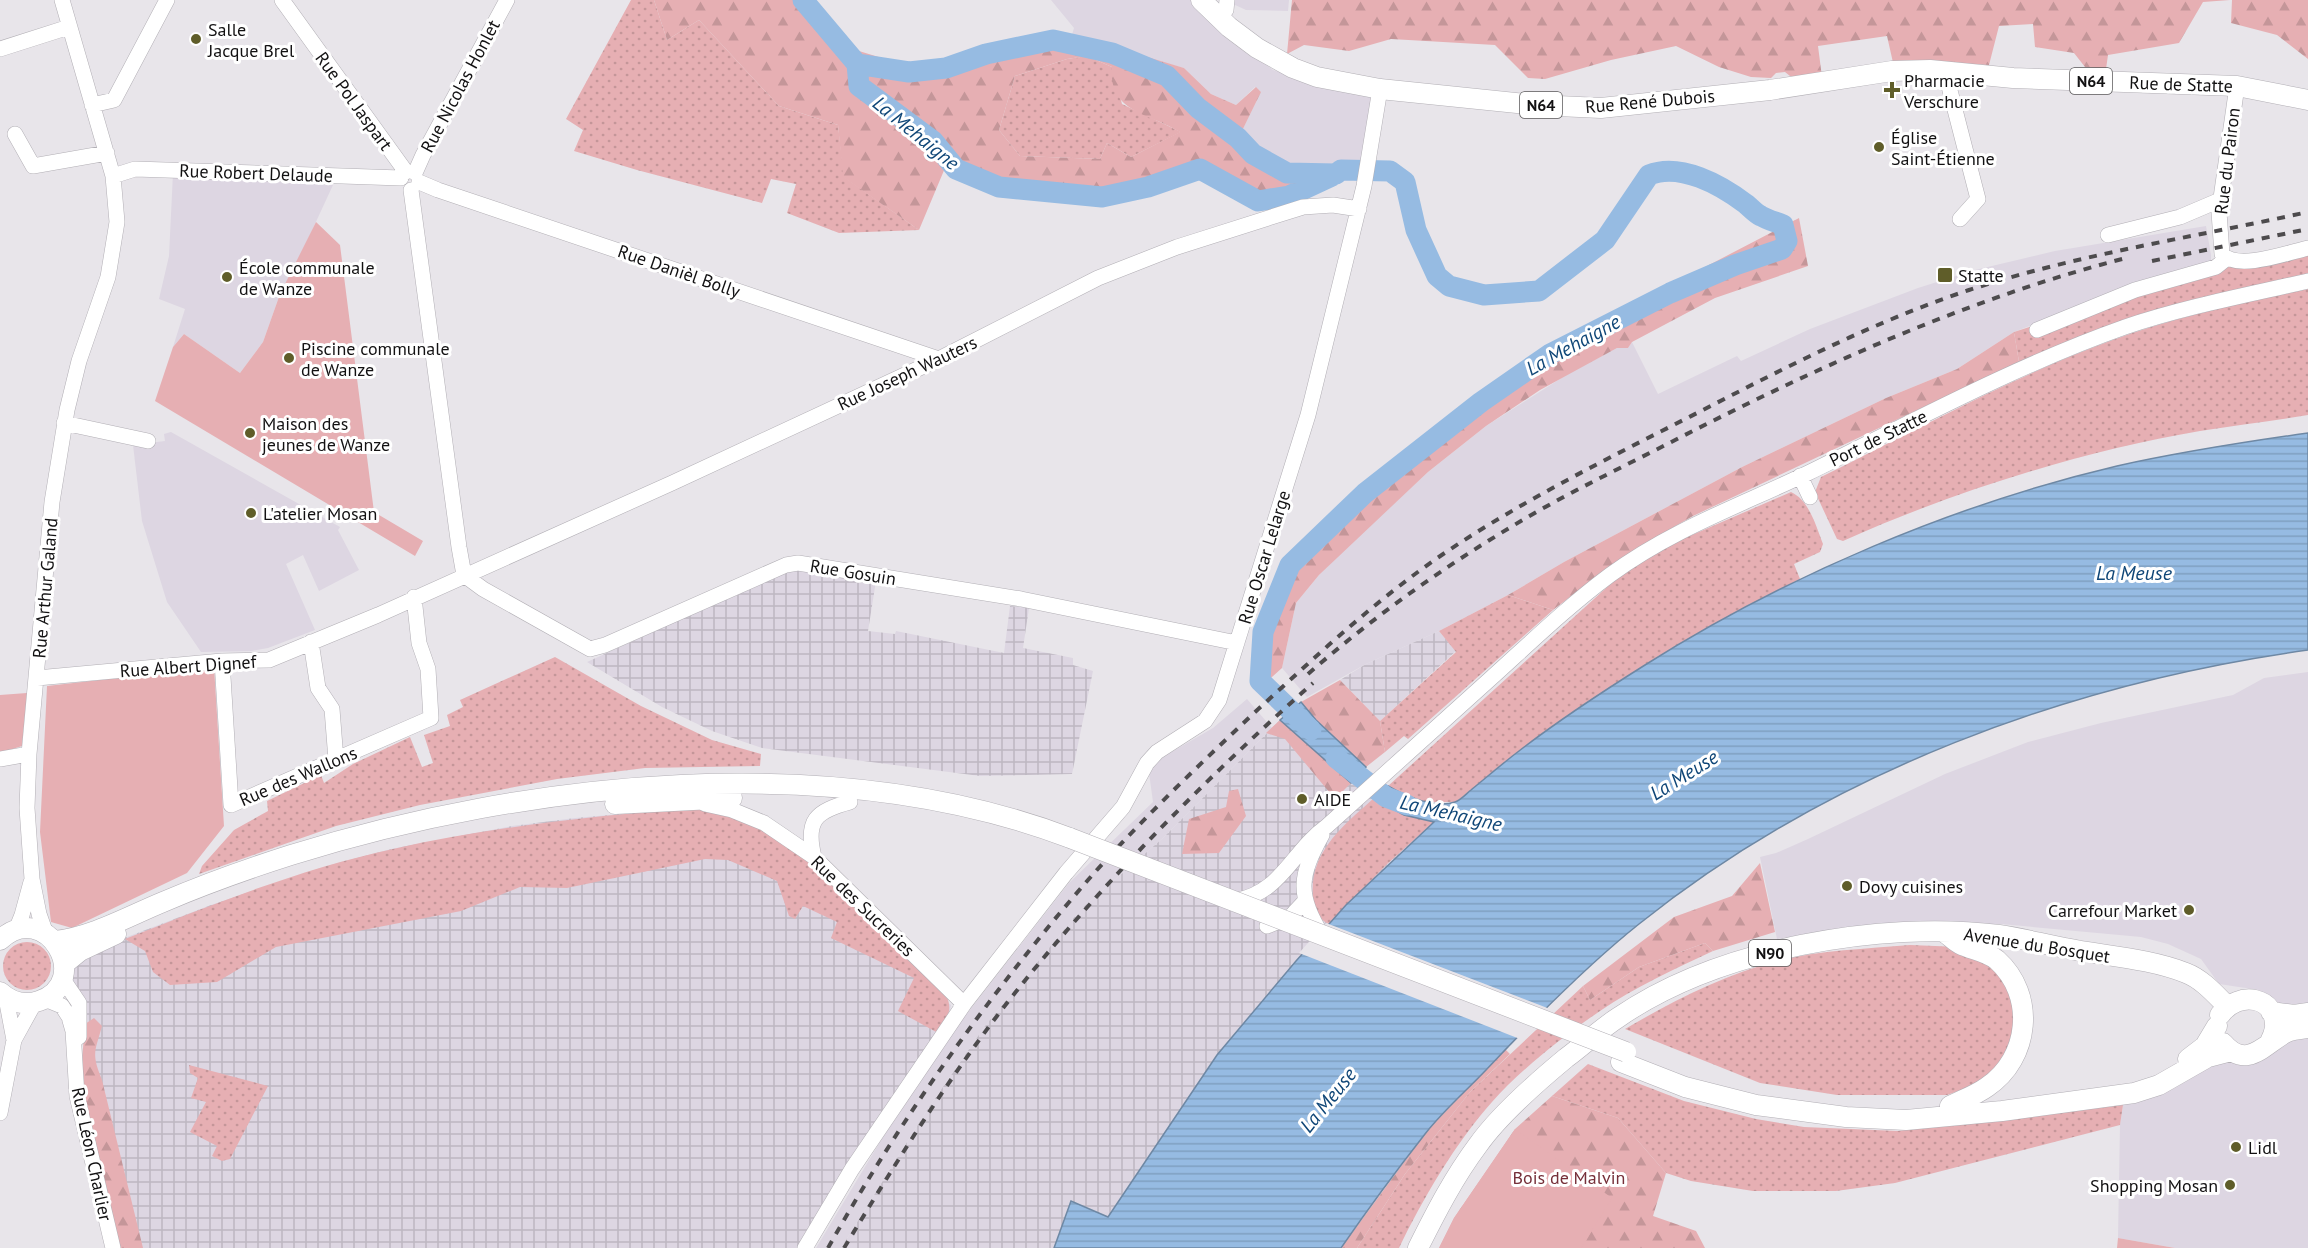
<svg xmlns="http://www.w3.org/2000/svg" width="2308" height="1248" font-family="'PT Sans',sans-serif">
<defs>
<pattern id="industrial-grid" width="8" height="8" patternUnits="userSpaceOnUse" patternTransform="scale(1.5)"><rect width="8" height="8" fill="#ddd6e2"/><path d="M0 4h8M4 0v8" fill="none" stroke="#bdb7c1"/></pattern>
<pattern id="grass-dots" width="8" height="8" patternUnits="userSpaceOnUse" patternTransform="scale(1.5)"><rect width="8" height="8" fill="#e6afb3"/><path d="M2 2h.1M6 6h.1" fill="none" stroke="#c49699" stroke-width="1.8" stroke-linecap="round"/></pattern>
<pattern id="forest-firs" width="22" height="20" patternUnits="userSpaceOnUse" patternTransform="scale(1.5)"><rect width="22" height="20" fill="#e6afb3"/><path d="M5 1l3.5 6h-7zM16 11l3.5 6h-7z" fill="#c49699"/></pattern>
<pattern id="water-rules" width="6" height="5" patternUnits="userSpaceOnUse" patternTransform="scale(1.5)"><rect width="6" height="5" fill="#96bbe2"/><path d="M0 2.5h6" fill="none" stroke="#80a0c1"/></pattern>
</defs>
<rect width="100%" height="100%" fill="#e8e5ea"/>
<path fill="#ddd6e2" d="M1051 0H1191L1232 38 1273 70 1328 88 1379 95 1369 158 1336 174 1287 173 1253 154 1238 138 1261 92 1255 87 1236 105 1211 94 1184 68 1071 38 1074 28Z
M1232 0H1289L1288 11 1246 10 1233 4Z
M173 173 333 185 296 265 280 294 263 342 240 373 184 334 173 347 185 309 159 299 169 256Z
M2206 226 2211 255V263L2123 290 2014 332 1957 369 1886 398 1742 467 1564 562 1508 595 1439 631 1366 664 1307 697 1282 668 1296 603 1319 575 1352 542 1428 472 1486 426 1571 372 1617 348H1628L1632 342 1658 394 1737 356 1741 361 1810 329 1918 288 1975 270 2055 251Z
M171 432 340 527 338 530 359 570 319 591 303 555 286 564 315 630 268 648 251 651 201 652 167 602 142 521 133 445 165 441 164 434Z
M2308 672V1006L2290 1008 2273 1000 2259 990 2219 984 2201 959 2168 944 2141 937 2001 924 1864 925 1777 939 1760 857 1776 853 1808 839 1945 774 2028 742 2101 723 2233 695 2264 678Z
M1247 699 1272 728 1163 838 1081 909 985 1026 927 1110 841 1248H816L883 1137 962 1020 1069 883 1153 802 1149 773 1163 757 1213 728Z
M2308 1032V1248H2175L2118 1238 2120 1125 2123 1105 2173 1089 2220 1061 2228 1058 2249 1065 2262 1061 2274 1048Z"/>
<path fill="url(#industrial-grid)" d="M801 570 876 581 868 631 895 634 896 631 1004 653 1010 606 1029 608 1023 648 1073 658V665L1093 671 1072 774 980 776 762 748 712 731 662 707 587 662 785 572Z
M1439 631 1456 651 1380 721 1340 680 1366 664Z
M1280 720 1351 783 1374 798 1389 808 1434 822 1217 1055 1108 1217 1071 1202 1054 1248H841L927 1110 985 1026 1081 909 1163 838Z
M700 807 951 1005 949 1017 798 1248H117L85 1024 70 978 74 962 98 948 211 905 327 866 391 849 512 826 575 818Z"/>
<path fill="url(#grass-dots)" d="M631 0H654L667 40 699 20 779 106 838 125 844 177 919 230 839 233 787 213 796 184 771 179 762 203 637 170 574 151 583 130 566 119Z
M1087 56 1112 67 1122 104 1181 132 1131 157 1107 143 1100 159 1020 156 999 130 1015 76 1067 59Z
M2308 248V281L2210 304 2033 365 2019 362 2014 332 2216 267Z
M2308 289V415C2272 421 2236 425 2200 431 2082 451 1952 492 1843 541L1837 539 1815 492 1821 477C1916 430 2010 378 2110 341 2174 317 2241 303 2308 289Z
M1791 492C1809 500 1816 526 1823 544L1820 552 1794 564 1800 579 1714 625 1623 679 1519 751 1456 802H1427L1407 797 1388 786 1616 579 1662 548Z
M1508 595 1553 610 1408 739 1404 736 1385 752 1380 721 1456 652 1439 631Z
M555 657 641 706 712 740 761 754 760 766 645 768 557 779 420 805 336 826 199 874 202 866 234 830 268 811 267 801 321 775 324 783 353 764 410 737 422 767 433 763 424 735 450 726 447 715 463 707 460 700Z
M1374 798 1404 815 1434 822 1387 864 1329 924C1319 920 1314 908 1313 897 1309 852 1343 826 1374 798Z
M700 807 763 825 810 860 947 997C953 1012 946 1020 938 1033L898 1011 914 978 831 938 837 922 803 906 795 919 789 916 777 881 728 860 705 859 567 888 520 887 461 911 276 947 217 982 170 985 153 972 145 951 125 939C213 904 301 869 393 849 495 826 596 816 700 807Z
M3 966a24 24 0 1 1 48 0a24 24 0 1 1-48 0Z
M1705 943 1713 951C1675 969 1635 987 1600 1011 1566 1034 1519 1071 1492 1102 1456 1142 1422 1200 1399 1248H1357L1405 1174 1470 1092 1583 986 1590 1000 1639 967Z
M1910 945 1960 947 2005 975 2018 1027 1999 1069 1978 1084 1947 1095H1837L1760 1083 1625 1029C1673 1001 1723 975 1777 961 1820 950 1866 949 1910 945Z
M1588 1064 1684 1101 1756 1119 1804 1127 1898 1131 2123 1105 2120 1125 1895 1183 1836 1191H1753L1691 1181 1666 1173 1618 1118 1552 1096Z
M189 1065 268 1086 230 1159 222 1161 212 1156 217 1146 190 1132 206 1102 191 1098 198 1078 190 1073Z"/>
<path fill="url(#forest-firs)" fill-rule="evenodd" d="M654 0H815L859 51 908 66 952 59 1008 41 1046 34 1131 52 1184 68 1211 94 1236 105 1256 87 1261 92 1238 139 1253 154 1287 173 1336 174 1289 196 1258 201 1200 169 1189 179 1105 203 992 189 945 168 919 230 843 177 838 125 779 106 699 20 667 40ZM1087 56 1112 67C1108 113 1150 113 1180 132L1131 157 1107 143 1100 159 1020 156 999 130 1015 76 1067 59Z
M1292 0H2230L2203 2 2179 43 2108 55 2106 69 2085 67 2074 53 2035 47 2033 24 1999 26 1989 65 1940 63 1894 67 1887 36 1818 46 1822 77 1795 80 1785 72 1776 73 1771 78 1751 77 1719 67 1676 46 1611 60 1545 79 1528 78 1495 45 1391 39 1349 51 1304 45 1287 54Z
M2232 0H2308V59L2277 35 2231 23Z
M1799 218 1808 266 1715 298 1632 342 1628 348H1617L1540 390 1486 426 1428 472 1319 575 1296 603 1282 668 1263 685 1260 681 1263 632 1285 567 1288 562 1363 490 1496 384 1550 348Z
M2014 332 2019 362 1693 516C1643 544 1599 574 1553 610L1508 595 1564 562 1742 467 1886 398 1957 369Z
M1340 680 1380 721 1385 752 1366 767 1316 720 1301 702Z
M1280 720 1351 783 1335 799 1285 739 1266 733Z
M1238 789 1246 816 1219 853 1182 854 1189 819 1226 807 1229 791Z
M1760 863 1775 932 1713 951 1705 943 1639 967 1590 1000 1583 986 1674 917 1732 896Z
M94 1018 102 1026C95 1052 91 1053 102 1080L143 1248H117L80 1085 85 1024Z
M1505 1049 1510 1054 1470 1092 1405 1174 1357 1248H1341L1427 1131Z
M1552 1096 1618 1118 1666 1173 1653 1216 1696 1231 1705 1248H1439L1454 1218 1515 1129Z"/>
<path fill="#e6afb3" d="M316 222 340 245 374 512 423 541 415 556 155 401 173 347 184 334 240 373 263 342 280 294Z
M214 667 224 826 187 873 72 928 51 922 40 832 47 686Z
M27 693 22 746 0 753V695Z
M1515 1129 1612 1198 1581 1248H1439L1454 1218Z
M2118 1238 2175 1248H2117Z"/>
<path fill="url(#water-rules)" stroke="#6e88a4" stroke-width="1.5" d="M2308 433V650C2069 683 1829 772 1639 924 1585 967 1534 1019 1486 1070 1466 1091 1443 1111 1425 1134 1396 1171 1368 1209 1341 1248H1054L1071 1201 1108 1217 1217 1055 1296 961 1346 905 1434 822 1404 815 1374 798 1388 786C1405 796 1435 809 1455 802 1461 800 1467 793 1471 790 1487 777 1503 763 1519 751 1559 720 1602 692 1645 665 1786 576 1955 504 2117 466 2180 452 2244 442 2308 433Z
M1301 702 1316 720 1366 767 1351 783 1280 720Z"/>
<path fill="#e8e5ea" d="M1326 923 1550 1009 1520 1039 1299 953Z"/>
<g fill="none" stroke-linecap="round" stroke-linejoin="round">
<path stroke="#96bbe2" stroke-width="21" d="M803 0 857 64 909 72 946 68 986 54 1053 40 1112 53 1167 76 1198 108 1238 138 1253 154 1287 173 1336 174 1341 170 1390 171 1405 182 1416 230 1437 276 1449 286 1484 295 1539 291 1605 240 1649 175C1680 162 1721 185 1746 204 1751 208 1755 213 1761 216 1768 220 1776 222 1783 225L1787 241 1782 249 1735 265 1670 293 1550 354 1481 402 1365 493 1290 565 1263 632 1260 681 1311 730
M857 64 859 86 933 141 956 169 999 187 1102 197 1148 187 1200 169 1258 201 1289 196 1332 176
M1336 758 1386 797 1407 805"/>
<defs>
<path id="minor" d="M282 0 406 172
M1219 17 1226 10 1227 0
M0 49 69 27
M1945 71 1978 199 1960 219
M2237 86 2219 212 2222 254C2237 271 2287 253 2308 248
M92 105 114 100 167 0
M15 134 33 166 107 153
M415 173 423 155 507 0
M113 176 135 169 401 178
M419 182 438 190 939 359
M411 190 459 547 464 575
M2108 235 2180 217 2220 200
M2037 330 2135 290 2216 267 2226 259
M64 423 148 441
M1800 476 1810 497
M464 575 483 589 590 649 605 645 786 565 798 563 1021 599 1237 643
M311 642 318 688 332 709 336 760
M222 661 231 805 431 718 428 669 419 643 414 597
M37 678 222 661 269 660 378 615 672 483 939 359 1098 278 1177 247 1303 207 1333 205 1359 209
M0 759 29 754
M705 804 732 810 764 823 814 857 964 1004
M814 857C805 820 816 811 850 802
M1234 901C1282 893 1291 852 1327 826 1381 777 1435 729 1489 680 1529 644 1567 607 1610 575 1673 529 1739 506 1808 473 1912 422 2015 366 2125 327 2184 307 2247 295 2308 281
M1267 926 1291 916 1305 901
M16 930 22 915 31 882
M46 934 39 914 32 879 27 808 29 754 52 502 67 410 79 361 108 277 117 222 113 176 62 0
M1322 935C1296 894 1300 875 1322 835
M62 978 79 1003V1037
M6 998 14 1040
M45 999 62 1006 69 1017 73 1031 77 1096 113 1248
M0 1113 14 1040 35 1002
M805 1248 852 1169 964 1004 1066 873 1123 807 1147 763 1157 752 1205 721 1219 700 1308 415 1364 186 1380 89"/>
<path id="major" d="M1201 0 1229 27 1257 48 1293 68 1317 77 1380 89 1536 105 1601 108 1770 90 1892 71 1930 70 2013 78 2237 86 2308 100
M615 804 732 798
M1945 933C1950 936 1954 941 1960 944 1972 950 1986 951 1997 960 2036 995 2030 1058 1987 1087 1976 1095 1962 1100 1950 1106
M0 940C46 897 95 982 39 1001 24 1006 11 1002 0 992
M55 941C92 937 129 916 163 902 205 884 247 869 291 855 528 781 834 748 1070 838
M64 964 80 951 116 934
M2271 1012 2294 1015 2308 1013
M2220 1015C2239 989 2277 997 2275 1028 2274 1033 2272 1038 2270 1042
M2223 1043C2246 1070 2263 1046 2285 1033 2291 1030 2300 1029 2308 1028
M2188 1059 2205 1046 2217 1026
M1621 1062 1685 1087 1756 1105 1846 1117 1906 1120 2002 1111 2134 1093 2159 1085 2208 1057 2231 1051
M1418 1248C1436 1212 1454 1177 1478 1145 1500 1114 1537 1082 1566 1058 1584 1045 1600 1029 1619 1017 1718 949 1881 920 1999 935 2021 938 2043 944 2065 948 2104 956 2148 958 2186 973 2202 979 2215 994 2227 1006"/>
</defs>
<use href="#minor" stroke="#b2afb5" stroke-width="16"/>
<use href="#major" stroke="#b2afb5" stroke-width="21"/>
<use href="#minor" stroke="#fff" stroke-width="15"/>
<use href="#major" stroke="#fff" stroke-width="20"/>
<path stroke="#4d4b4d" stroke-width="4" stroke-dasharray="8 8" stroke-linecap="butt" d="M2152 261 2308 229
M1308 674C1371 619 1439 570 1511 527 1565 494 1623 467 1679 438 1822 365 1970 298 2126 258
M828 1248C901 1118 990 993 1088 880 1140 821 1197 767 1254 713 1312 660 1368 607 1433 561 1518 502 1611 457 1703 410 1790 365 1876 321 1969 290 2079 254 2195 237 2308 212
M844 1248C895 1164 947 1080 1007 1003 1099 886 1203 781 1313 683"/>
<defs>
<path id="major-bridge" d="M1070 838 1626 1052"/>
</defs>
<use href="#major-bridge" stroke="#b2afb5" stroke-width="21" stroke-linecap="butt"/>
<use href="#major-bridge" stroke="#fff" stroke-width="20"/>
</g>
<g fill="#5f5d29" stroke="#fff" stroke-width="2">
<circle cx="196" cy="39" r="6"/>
<path d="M1889 81h6v6h6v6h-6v6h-6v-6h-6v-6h6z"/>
<circle cx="1879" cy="147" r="6"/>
<rect x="1937" y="267" width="16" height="16" rx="3"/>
<circle cx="227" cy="277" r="6"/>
<circle cx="289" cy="358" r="6"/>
<circle cx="250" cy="433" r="6"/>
<circle cx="251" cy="513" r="6"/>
<circle cx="1302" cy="799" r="6"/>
<circle cx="1847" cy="886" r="6"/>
<circle cx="2189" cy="910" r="6"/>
<circle cx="2236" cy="1147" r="6"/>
<circle cx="2230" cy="1185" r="6"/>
</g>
<g text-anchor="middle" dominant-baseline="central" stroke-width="6" stroke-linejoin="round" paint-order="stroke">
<g fill="#fff" stroke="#595859" stroke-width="1.5">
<rect x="2070" y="68" width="42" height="26" rx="4.5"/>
<rect x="1520" y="92" width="42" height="26" rx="4.5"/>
<rect x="1749" y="940" width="42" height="26" rx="4.5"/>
</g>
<g font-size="16" font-weight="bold" fill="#121112">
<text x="2091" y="81">N64</text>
<text x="1541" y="105">N64</text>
<text x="1770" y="953">N90</text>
</g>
<g font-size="18" fill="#121112" stroke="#fff" text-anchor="start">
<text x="208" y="29">Salle<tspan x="208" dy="21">Jacque Brel</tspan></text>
<text x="1904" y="80">Pharmacie<tspan x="1904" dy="21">Verschure</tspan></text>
<text x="1891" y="137">Église<tspan x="1891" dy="21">Saint-Étienne</tspan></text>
<text x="239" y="267">École communale<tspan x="239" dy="21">de Wanze</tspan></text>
<text x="1958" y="275">Statte</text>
<text x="301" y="348">Piscine communale<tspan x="301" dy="21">de Wanze</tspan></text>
<text x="262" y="423">Maison des<tspan x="262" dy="21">jeunes de Wanze</tspan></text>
<text x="263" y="513">L'atelier Mosan</text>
<text x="1314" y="799">AIDE</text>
<text x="1859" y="886">Dovy cuisines</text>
<text x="2177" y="910" text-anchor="end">Carrefour Market</text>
<text x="2248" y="1147">Lidl</text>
<text x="2218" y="1185" text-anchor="end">Shopping Mosan</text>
</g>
<g font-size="18" fill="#121112" stroke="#fff">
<text transform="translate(2181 84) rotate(2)">Rue de Statte</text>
<text transform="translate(460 86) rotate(-62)">Rue Nicolas Honlet</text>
<text transform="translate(354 101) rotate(54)">Rue Pol Jaspart</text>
<text transform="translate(1650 101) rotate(-5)">Rue René Dubois</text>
<text transform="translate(2227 161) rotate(-83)">Rue du Pairon</text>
<text transform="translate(256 173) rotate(2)">Rue Robert Delaude</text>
<text transform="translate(679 271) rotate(19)">Rue Danièl Bolly</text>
<text transform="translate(907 373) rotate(-25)">Rue Joseph Wauters</text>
<text transform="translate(1878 438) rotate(-26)">Port de Statte</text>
<text transform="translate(1264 557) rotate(-73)">Rue Oscar Lelarge</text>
<text transform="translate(853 572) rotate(9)">Rue Gosuin</text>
<text transform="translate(45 588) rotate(-85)">Rue Arthur Galand</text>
<text transform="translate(188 666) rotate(-4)">Rue Albert Dignef</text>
<text transform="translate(298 776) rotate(-23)">Rue des Wallons</text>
<text transform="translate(863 906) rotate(44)">Rue des Sucreries</text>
<text transform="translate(2037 945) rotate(9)">Avenue du Bosquet</text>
<text transform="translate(92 1154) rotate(78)">Rue Léon Charlier</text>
</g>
<g font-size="18" fill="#752f39" stroke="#fff">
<text x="1569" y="1177">Bois de Malvin</text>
</g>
<g font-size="20" font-style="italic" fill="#0f4677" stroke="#fff">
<text transform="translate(916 133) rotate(39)">La Mehaigne</text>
<text transform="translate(1573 345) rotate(-29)">La Mehaigne</text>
<text x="2134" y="573">La Meuse</text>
<text transform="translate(1684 775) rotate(-32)">La Meuse</text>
<text transform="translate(1451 813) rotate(13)">La Mehaigne</text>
<text transform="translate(1328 1100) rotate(-51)">La Meuse</text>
</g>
</g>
</svg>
